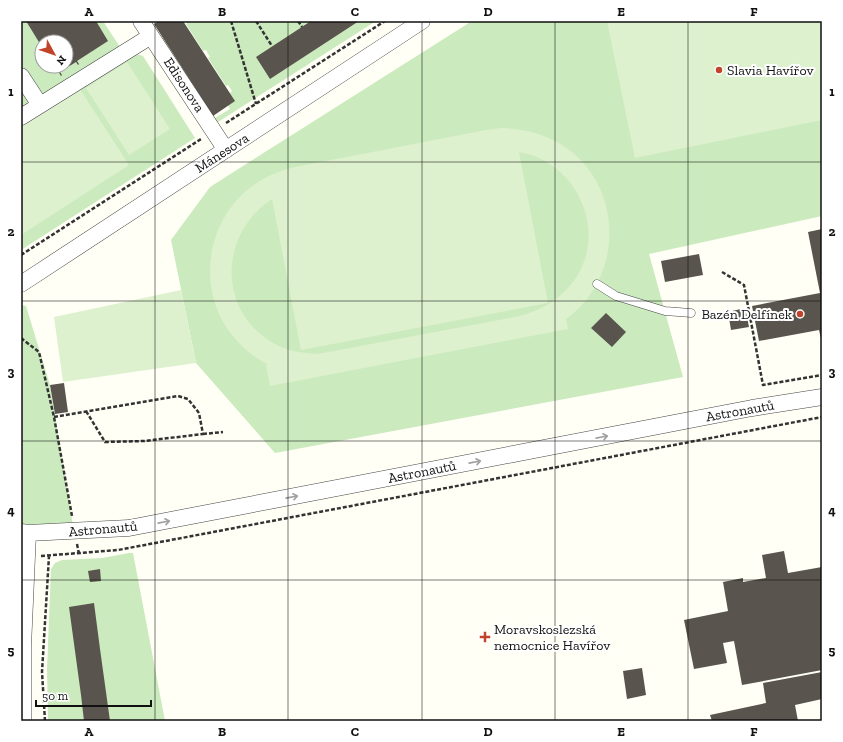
<svg xmlns="http://www.w3.org/2000/svg" width="843" height="742" font-family="'Zilla Slab',serif">
<rect width="100%" height="100%" fill="#fffff5"/>
<path fill="#cbeabe" fill-rule="evenodd" d="M21 21H103L127 58 137 54 143 56 195 138 21 250ZM42 42H66V66H42Z
M138 21H152L162 39 163 38 181 66 179 67 184 74 185 73 203 101 201 102 208 107 215 118 230 109 228 105 234 100 230 93 232 91 228 85 226 86 208 58 210 57 206 50 203 51 186 24 187 23 186 21H376L207 129Z
M472 21H822V216L649 254 683 377 275 453 196 363 171 240 210 187Z
M21 305 26 306 50 385 73 526 21 524Z
M129 553H133L165 721H48L47 669 51 569 55 563 62 560 102 558Z"/>
<path fill="#def1cf" fill-rule="evenodd" d="M607 21H822V120L635 158Z
M127 62 170 129 129 155 86 88Z
M78 86 129 165 21 235V123Z
M501 128C523 129 543 133 562 145 624 184 625 277 566 319L568 329 270 386 266 365H268C254 357 242 348 233 336 196 292 205 222 251 187 264 177 279 171 295 167L486 130ZM519 152C583 163 613 244 565 291 552 304 538 311 520 316L318 354C305 353 291 352 279 346 218 317 216 236 272 199L301 350 548 303Z
M181 290 196 363 63 382 54 317Z"/>
<path fill="#59544d" d="M26 21H96L108 41 77 61 79 64 78 65 76 62 60 72 62 75 61 76 55 66H66V42H42V47Z
M159 21H183L235 101 213 116 154 24Z
M311 21H359L270 79 256 57Z
M822 229V343L819 330 759 341 752 306 820 293 808 232Z
M699 254 703 275 665 282 661 261Z
M745 308 749 327 731 330 728 312Z
M606 313 626 332 612 347 591 328Z
M64 383 68 412 55 414 50 385Z
M784 551 788 573 822 567V670L742 685 734 641 723 643 727 663 694 669 684 620 728 611 723 582 743 578V582L766 578 762 555Z
M100 569 101 581 90 582 88 571Z
M94 603 100 649 110 721H84L81 695 69 607Z
M642 668 646 695 627 699 623 671Z
M822 672V699L795 705 798 721H712L710 715 766 703 763 683Z"/>
<g fill="none" stroke-linecap="round" stroke-linejoin="round">
<defs>
<path id="lane" d="M597 284 616 296 665 311 691 313"/>
<path id="street" d="M141 21 226 150
M21 76 40 105
M21 117 151 36
M21 284 422 21
M21 532 28 533 129 528 752 408 822 397
M23 721V647L28 533"/>
</defs>
<use href="#lane" stroke="#444" stroke-width="9"/>
<use href="#street" stroke="#444" stroke-width="17"/>
<path stroke="#333" stroke-width="2.5" stroke-dasharray="4 2" stroke-linecap="butt" d="M231 21 256 104
M256 21 272 46
M298 21 302 27
M226 123 385 21
M21 255 201 139
M722 272 744 285 763 385 822 375
M21 338 39 352 54 417 72 516
M54 417 178 396 188 399 199 413 203 434 144 441 105 442 86 411
M203 434 223 432
M77 544 79 554
M41 556 118 550 822 417
M45 721 42 672 49 556"/>
<use href="#lane" stroke="#fff" stroke-width="8"/>
<use href="#street" stroke="#fff" stroke-width="16"/>
</g>
<defs><path id="oneway-shaft" d="M-6 0H5M1.5-3L5.5 0L1.5 3" fill="none" stroke-width="1.6" stroke-linecap="round" stroke-linejoin="round"/></defs>
<g stroke="#a0a0a0">
<use href="#oneway-shaft" transform="translate(602 437) rotate(-11)"/>
<use href="#oneway-shaft" transform="translate(475 462) rotate(-11)"/>
<use href="#oneway-shaft" transform="translate(292 497) rotate(-11)"/>
<use href="#oneway-shaft" transform="translate(164 522) rotate(-11)"/>
</g>
<path fill="none" stroke="#111" stroke-width="1" stroke-opacity="0.55" d="M155 21V721M288 21V721M422 21V721M555 21V721M688 21V721M21 162H822M21 301H822M21 441H822M21 580H822"/>
<g fill="#c0432a" stroke="#fff" stroke-width="1.5">
<circle cx="719" cy="70" r="4"/>
<circle cx="800" cy="314" r="4"/>
<path d="M483 631h4v4h4v4h-4v4h-4v-4h-4v-4h4z"/>
</g>
<g text-anchor="middle" dominant-baseline="central" stroke-width="4" stroke-linejoin="round" paint-order="stroke">
<g font-size="14" fill="#111" stroke="#fff" text-anchor="start">
<text x="727" y="70">Slavia Havířov</text>
<text x="792" y="314" text-anchor="end">Bazén Delfínek</text>
<text x="494" y="629">Moravskoslezská<tspan x="494" dy="16">nemocnice Havířov</tspan></text>
</g>
<g font-size="14" fill="#111" stroke="#fff">
<text transform="translate(184 85) rotate(57)">Edisonova</text>
<text transform="translate(222 153) rotate(-33)">Mánesova</text>
<text transform="translate(740 411) rotate(-10)">Astronautů</text>
<text transform="translate(422 472) rotate(-11)">Astronautů</text>
<text transform="translate(103 529) rotate(-5)">Astronautů</text>
</g>
</g>
<rect width="843" height="742" fill="none" stroke="#ffffff" stroke-width="44"/>
<g transform="translate(54 54) rotate(130)"><circle r="19" fill="#ffffff" stroke="#a0a0a0"/>
<path d="M0-3L7 15L0 10L-7 15Z" fill="#c0432a"/>
<text y="-6" font-size="11" font-weight="bold" text-anchor="middle" fill="#111111">N</text>
</g>
<path d="M36 700v6h115v-6" fill="none" stroke="#111111" stroke-width="2"/>
<text x="42" y="700" font-size="12" fill="#111111" stroke="#ffffff" stroke-width="3" paint-order="stroke">50 m</text>
<rect x="22" y="22" width="799" height="698" fill="none" stroke="#111" stroke-width="1.5"/>
<g font-size="13" text-anchor="middle" font-weight="bold" fill="#111">
<text x="89" y="16">A</text>
<text x="222" y="16">B</text>
<text x="355" y="16">C</text>
<text x="488" y="16">D</text>
<text x="621" y="16">E</text>
<text x="754" y="16">F</text>
<text x="11" y="96">1</text>
<text x="832" y="96">1</text>
<text x="11" y="236">2</text>
<text x="832" y="236">2</text>
<text x="11" y="376">3</text>
<text x="832" y="376">3</text>
<text x="11" y="515">4</text>
<text x="832" y="515">4</text>
<text x="11" y="655">5</text>
<text x="832" y="655">5</text>
<text x="89" y="736">A</text>
<text x="222" y="736">B</text>
<text x="355" y="736">C</text>
<text x="488" y="736">D</text>
<text x="621" y="736">E</text>
<text x="754" y="736">F</text>
</g>
</svg>
